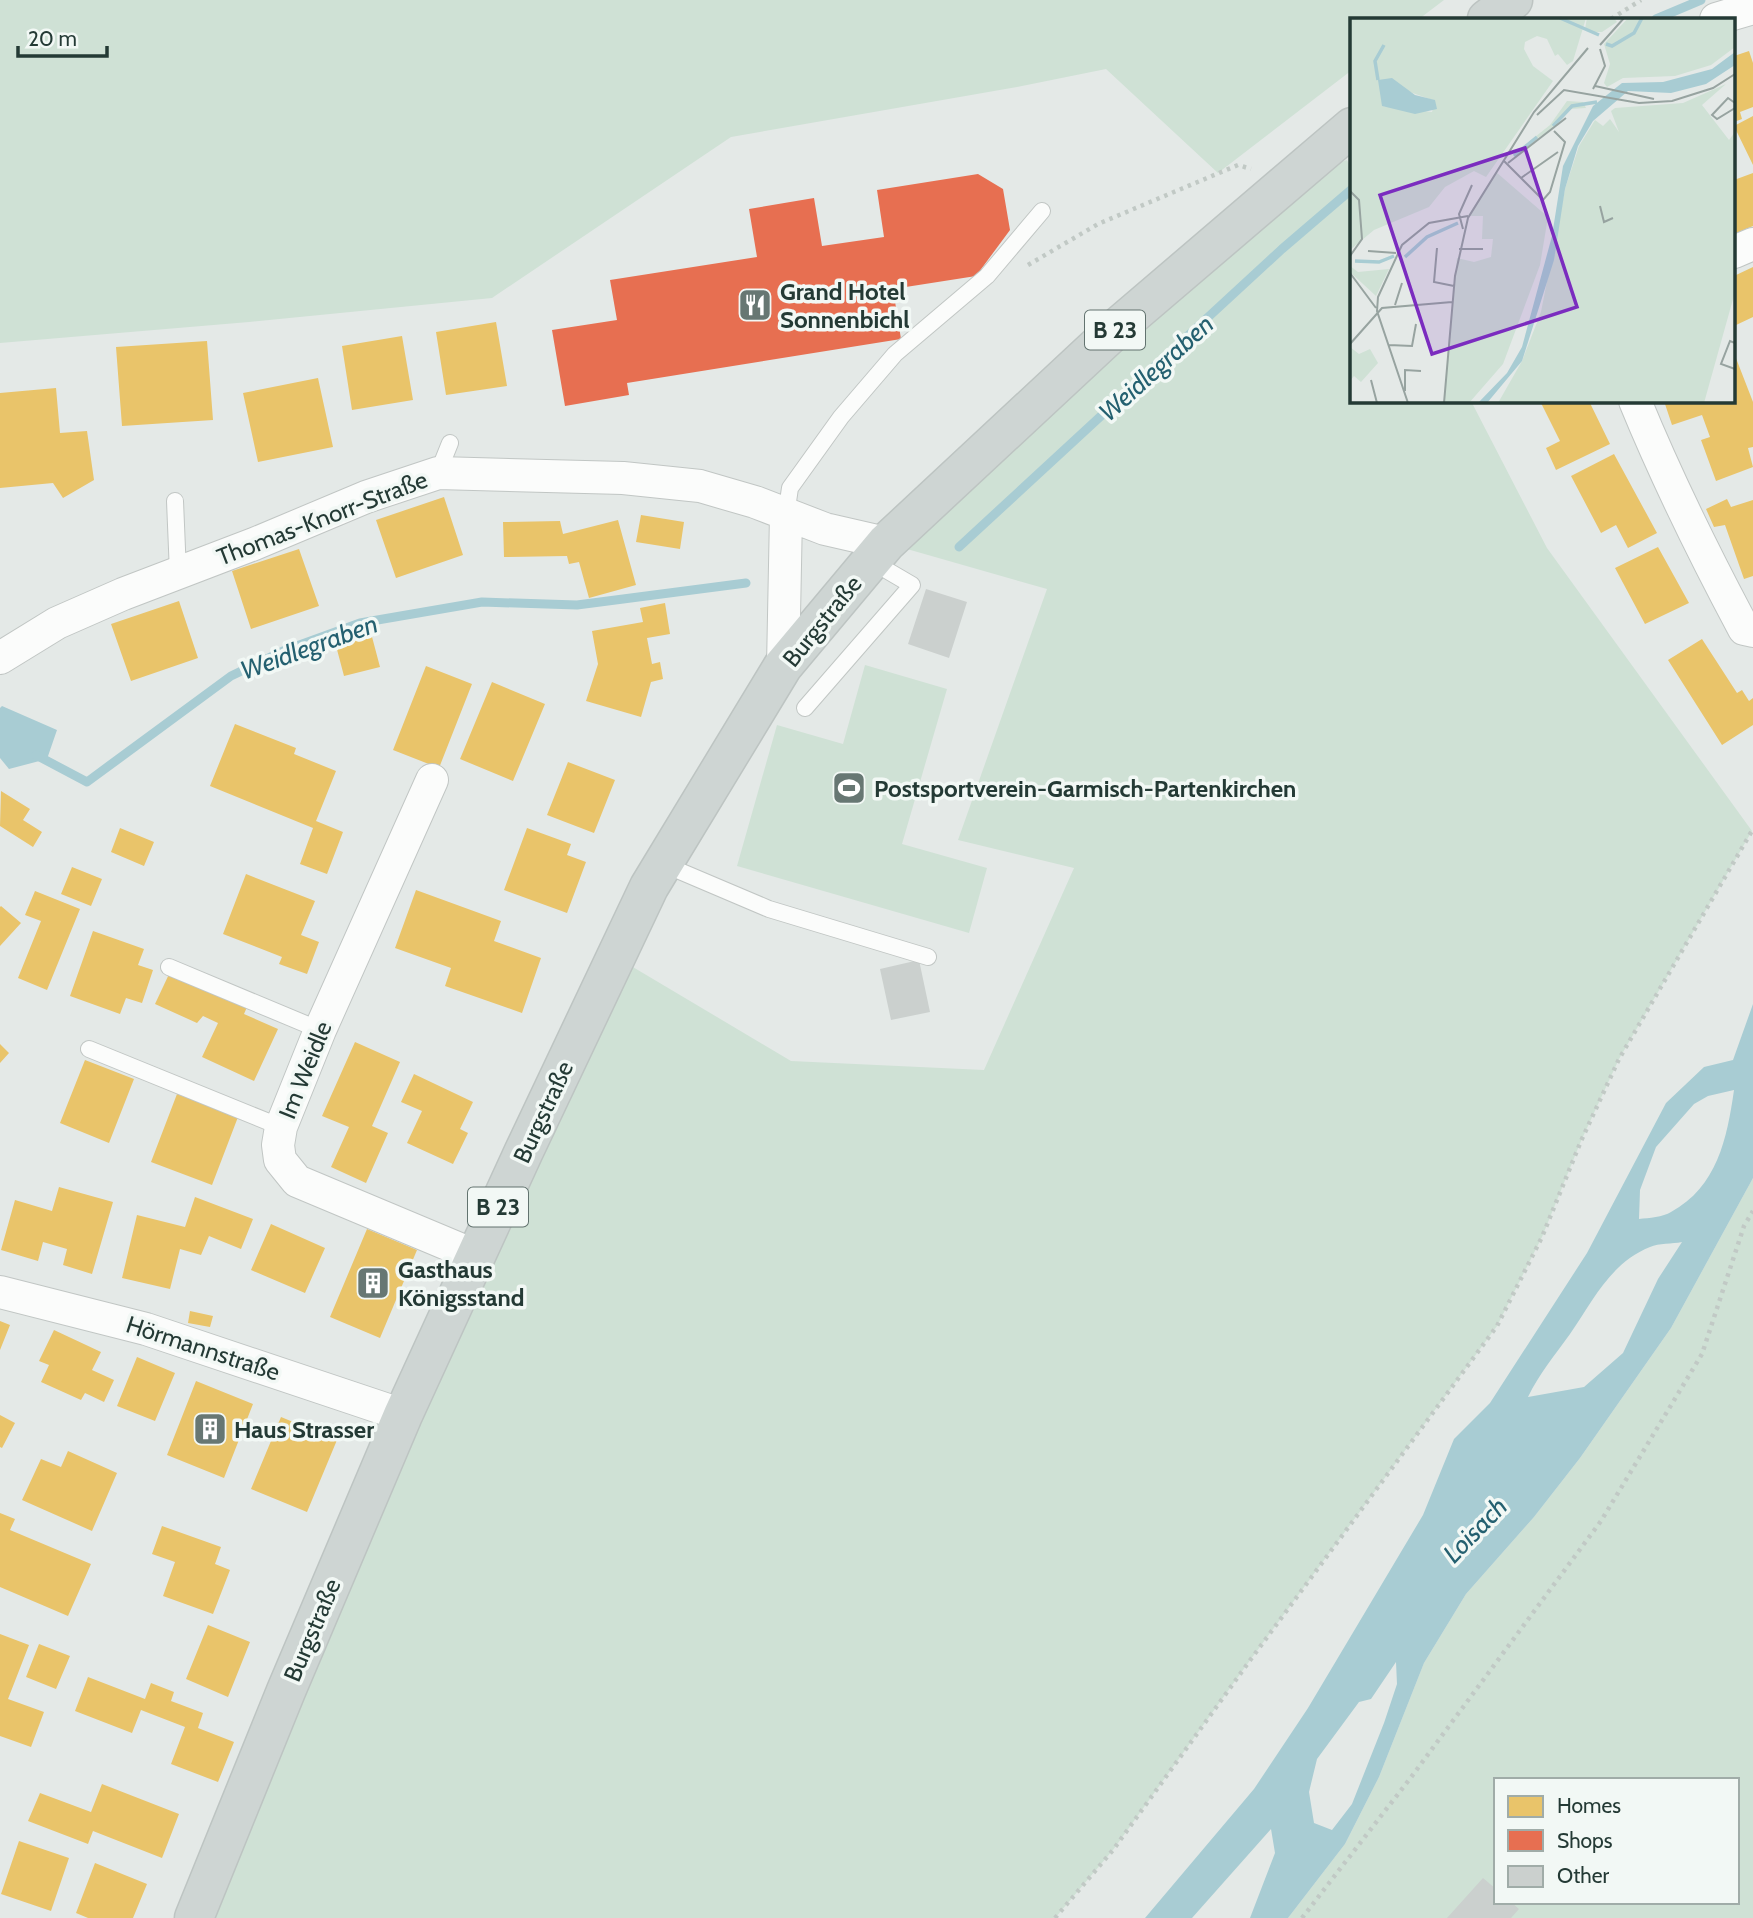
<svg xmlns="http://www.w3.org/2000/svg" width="1753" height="1918" font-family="Cabin,sans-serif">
<rect width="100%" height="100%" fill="#e4e9e7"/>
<path fill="#cfe1d5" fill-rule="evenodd" d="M0 0H1444L1419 19H1352V70L1218 173 1106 69 1017 87 731 137 492 298 249 322 0 343Z
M1347 160 1352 170V401H1471L1547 548 1752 831 1619 1059 1581 1141 1542 1237 1497 1326 1251 1659 1113 1850 1055 1918H194L616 957 791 1061 984 1070 1074 868 958 840 1047 589 886 543 1288 180Z
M865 665 947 689 902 844 987 868 969 933 737 866 777 725 843 744Z
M1753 1178V1918H1288L1345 1844 1379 1777 1424 1663 1466 1594 1534 1517 1580 1458 1671 1328ZM1496 1780H1737V1902H1496Z"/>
<path fill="#a8ccd3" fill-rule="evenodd" d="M2 706 57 730 47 759 9 769 0 758V708Z
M1753 1004V1178L1671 1328 1580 1458 1534 1517 1466 1594 1424 1663 1379 1777 1345 1844 1288 1918H1250L1275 1853 1271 1829 1192 1918H1145L1254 1789 1308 1708 1423 1515 1454 1439 1490 1403 1587 1253 1666 1103 1704 1067 1733 1060ZM1734 1090C1727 1139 1717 1187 1671 1212 1663 1217 1649 1218 1639 1219L1640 1190 1656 1147 1694 1104 1708 1096ZM1682 1242 1658 1279 1623 1353 1584 1387 1528 1397C1539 1374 1555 1355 1570 1334 1593 1301 1610 1263 1650 1247 1659 1243 1672 1244 1682 1242ZM1396 1662 1397 1684 1384 1723 1352 1804 1332 1830 1314 1823 1309 1792 1317 1759 1359 1702 1371 1699Z"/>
<path fill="#e9c46a" d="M1749 51 1753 63V107L1740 112 1742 119 1734 122V56Z
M1753 116V165L1734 126Z
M1753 173V226L1734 234V180Z
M1753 267V317L1734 326V276Z
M496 322 507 386 446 395 436 332Z
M402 336 413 400 352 410 342 346Z
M207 341 213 420 122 426 116 347Z
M1734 353 1753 402V447L1748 448 1753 467 1716 481 1701 440 1710 437 1702 415 1672 425 1664 401H1734Z
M318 378 333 447 258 462 243 393Z
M56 388 60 433 87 431 94 480 63 498 53 483 0 488V393Z
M1540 401H1589L1610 444 1556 470 1546 448 1560 441Z
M1614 454 1657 533 1628 548 1616 525 1601 533 1571 476Z
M444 497 463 555 396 578 376 520Z
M1727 499 1731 507 1753 500V576L1744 579 1725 525 1714 527 1706 509Z
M641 515 684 522 680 549 636 542Z
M618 520 636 585 589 598 579 562 569 564 567 556 504 557 503 522 560 521 563 534Z
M1658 547 1689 603 1645 624 1615 568Z
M299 549 319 606 251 629 232 571Z
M179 601 198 658 131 681 111 624Z
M665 603 670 634 647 638 652 664 660 662 663 679 651 682 641 717 586 701 598 664 592 631 643 622 640 608Z
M371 633 380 667 344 676 335 642Z
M1702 639 1737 693 1742 690 1749 701 1753 698V725L1722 745 1668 660Z
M426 666 472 684 439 768 393 750Z
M492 682 545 704 513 781 460 759Z
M235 724 296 748 294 754 336 771 316 821 343 832 327 874 300 864 313 828 210 786Z
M568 762 615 780 594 833 547 815Z
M1 791 30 809 23 820 42 832 33 847 0 826Z
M120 828 154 842 144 866 111 852Z
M527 828 571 844 567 855 586 862 567 913 504 890Z
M72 867 102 879 91 906 61 894Z
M246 874 315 901 301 935 319 942 307 974 279 964 282 957 223 934Z
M416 890 501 921 494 941 541 958 522 1013 445 986 451 968 395 948Z
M35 891 80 909 47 990 18 978 41 921 25 915Z
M1 906 21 923 0 946V907Z
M93 931 144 949 138 965 153 970 142 1003 126 998 120 1014 70 996Z
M170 972 247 1007 244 1014 278 1029 254 1081 202 1057 218 1023 203 1016 197 1023 155 1004Z
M355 1042 400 1062 372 1126 388 1133 366 1183 331 1167 349 1127 322 1116Z
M0 1044 9 1053 0 1063Z
M85 1060 134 1079 109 1143 60 1123Z
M414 1074 473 1102 460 1129 468 1133 453 1164 407 1143 422 1111 401 1102Z
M177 1094 238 1117 212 1185 151 1162Z
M59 1187 113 1202 92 1274 63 1265 67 1249 43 1242 38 1261 1 1250 15 1200 52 1211Z
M195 1197 253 1219 241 1249 209 1236 201 1255 180 1249 170 1289 122 1278 137 1215 185 1227Z
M271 1224 325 1248 305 1293 251 1270Z
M367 1229 417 1250 380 1338 330 1317Z
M190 1311 213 1316 210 1327 188 1323Z
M0 1321 10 1325 0 1350Z
M54 1330 101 1352 92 1370 114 1380 104 1402 85 1393 81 1400 41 1382 49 1365 39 1361Z
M137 1357 175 1373 155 1421 117 1406Z
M196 1381 253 1404 224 1478 167 1455Z
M0 1415 15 1423 2 1448 0 1447Z
M281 1417 337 1440 307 1512 251 1489Z
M68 1451 117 1473 92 1531 22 1500 41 1459 61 1467Z
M0 1513 15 1519 10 1530 91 1564 68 1616 0 1587Z
M162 1526 221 1547 215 1564 230 1570 213 1614 163 1596 175 1562 152 1554Z
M208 1625 250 1642 228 1697 186 1679Z
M0 1634 29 1645 8 1699 44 1712 31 1747 0 1736Z
M39 1644 70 1656 56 1689 26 1677Z
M88 1677 145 1699 151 1683 174 1692 171 1701 203 1713 198 1728 234 1742 218 1782 171 1764 185 1727 141 1710 132 1733 75 1711Z
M102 1784 179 1814 162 1858 93 1831 88 1844 28 1821 40 1793 91 1812Z
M19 1841 69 1858 51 1911 1 1894Z
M95 1863 147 1884 133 1918H88L76 1913Z"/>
<path fill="#e76f51" d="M978 174 1003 189 1010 230 976 276 893 289 901 339 627 383 629 395 565 406 552 330 617 320 610 280 757 257 749 209 814 198 822 246 884 237 877 190Z"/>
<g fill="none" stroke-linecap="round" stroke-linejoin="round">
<path stroke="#a8ccd3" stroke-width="9" d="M1656 19 1701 0
M959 547 1282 249 1352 189
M36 755 87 782 231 676 283 651 360 623 482 602 577 605 746 583"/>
</g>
<path fill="#cbd0ce" d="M926 589 967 602 949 658 908 644Z
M919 960 930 1012 891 1020 880 969Z
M1483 1878 1496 1889V1902H1511L1519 1909 1511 1918H1447Z"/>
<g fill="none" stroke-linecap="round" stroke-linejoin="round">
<defs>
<path id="service" d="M438 473 450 443
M175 501 178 573
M786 515 790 488 841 417 895 354 987 276 1042 211
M805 708 912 585 871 561
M663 864 769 909 928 957
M169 967 320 1030
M89 1049 281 1127"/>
<path id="minor" d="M1716 19 1753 8
M1734 252 1753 244
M1635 401C1667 479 1704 554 1744 629L1753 631
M0 658 57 623 123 594 254 544 366 497 438 473 623 478 700 486 755 502 825 529 886 543
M783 666 786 515
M432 780 320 1030 281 1127 278 1145 280 1160 297 1181 476 1256
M0 1292 146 1329 403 1415"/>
<path id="primary" d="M1487 19 1513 0
M194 1918 286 1691 403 1415 524 1151 649 887 783 666 886 543 1119 326 1352 127"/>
</defs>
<use href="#service" stroke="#c1c6c4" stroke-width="18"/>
<use href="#minor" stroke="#c1c6c4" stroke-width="34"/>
<use href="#primary" stroke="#bdc4c2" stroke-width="41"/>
<path stroke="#c1c9c5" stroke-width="4.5" stroke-dasharray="3.5 5" stroke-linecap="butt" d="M1611 19 1641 0
M1028 265 1098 224 1238 165 1251 169
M1055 1918 1113 1850 1251 1659 1497 1326 1542 1237 1581 1141 1619 1059 1753 829
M1302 1918 1412 1776 1601 1521 1702 1354 1744 1226 1753 1211"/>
<use href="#service" stroke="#fbfcfb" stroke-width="16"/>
<use href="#minor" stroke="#fbfcfb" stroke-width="32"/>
<use href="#primary" stroke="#ced5d3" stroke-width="38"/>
</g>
<defs>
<symbol id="restaurant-square" viewBox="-11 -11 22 22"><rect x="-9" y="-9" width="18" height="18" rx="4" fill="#677773" stroke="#f2f8f5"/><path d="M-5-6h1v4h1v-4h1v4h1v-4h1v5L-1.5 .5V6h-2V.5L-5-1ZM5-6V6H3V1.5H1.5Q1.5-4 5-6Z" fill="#fff"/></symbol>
<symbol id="stadium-square" viewBox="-11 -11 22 22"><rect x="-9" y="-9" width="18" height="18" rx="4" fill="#677773" stroke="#f2f8f5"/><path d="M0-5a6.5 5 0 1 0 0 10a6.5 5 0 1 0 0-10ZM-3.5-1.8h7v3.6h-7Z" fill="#fff"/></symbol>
<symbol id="building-square" viewBox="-11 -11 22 22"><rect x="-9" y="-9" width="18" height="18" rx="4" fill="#677773" stroke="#f2f8f5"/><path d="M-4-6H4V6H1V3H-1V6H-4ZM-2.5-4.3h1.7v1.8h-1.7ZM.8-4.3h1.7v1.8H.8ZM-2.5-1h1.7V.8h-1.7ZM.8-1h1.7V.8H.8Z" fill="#fff"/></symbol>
</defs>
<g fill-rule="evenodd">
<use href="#restaurant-square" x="736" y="286" width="38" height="38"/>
<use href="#stadium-square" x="830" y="769" width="38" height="38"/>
<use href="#building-square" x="354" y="1264" width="38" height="38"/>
<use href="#building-square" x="191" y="1410" width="38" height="38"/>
</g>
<g text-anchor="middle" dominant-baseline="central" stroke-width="7" stroke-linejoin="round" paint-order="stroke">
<g fill="#f2f8f5" stroke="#62736f" stroke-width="2">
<rect x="1085" y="310.5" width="60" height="39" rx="5"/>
<rect x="468" y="1187.5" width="60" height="39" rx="5"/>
</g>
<g font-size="23" font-weight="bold" fill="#243a35">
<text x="1115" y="330">B 23</text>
<text x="498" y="1207">B 23</text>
</g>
<g font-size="24" font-weight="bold" fill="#243a35" stroke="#f2f8f5" text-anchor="start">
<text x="780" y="291">Grand Hotel<tspan x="780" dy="28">Sonnenbichl</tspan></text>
<text x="874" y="788">Postsportverein-Garmisch-Partenkirchen</text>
<text x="398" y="1269">Gasthaus<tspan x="398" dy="28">Königsstand</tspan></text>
<text x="234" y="1429">Haus Strasser</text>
</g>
<g font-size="24" fill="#243a35" stroke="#f2f8f5">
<text transform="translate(322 518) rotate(-21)">Thomas-Knorr-Straße</text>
<text transform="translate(822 621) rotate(-51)">Burgstraße</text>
<text transform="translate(305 1070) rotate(-68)">Im Weidle</text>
<text transform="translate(543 1112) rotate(-65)">Burgstraße</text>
<text transform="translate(203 1348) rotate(18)">Hörmannstraße</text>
<text transform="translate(312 1630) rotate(-67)">Burgstraße</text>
</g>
<g font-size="26" font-style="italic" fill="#246070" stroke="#f2f8f5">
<text transform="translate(1156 368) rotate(-42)">Weidlegraben</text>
<text transform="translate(309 647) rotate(-20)">Weidlegraben</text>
<text transform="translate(1475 1530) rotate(-46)">Loisach</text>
</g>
</g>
<g transform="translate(1350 18)">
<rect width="385" height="385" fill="#e4e9e7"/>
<path d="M0 0H236L223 43 217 47 208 36 205 38 197 21 187 18 175 24 174 31 183 48 203 63 136 159 124 153 95 169 79 189 24 212 0 232ZM32 64 85 83 82 94 32 88ZM237 0H264L267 4 252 14H242L235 11ZM278 0H385V29L361 47 325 58 273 60 257 69 254 65 260 46 254 26ZM376 66 352 87 379 122 385 114V274L354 385H148L172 343 191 294 215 171 229 128 245 102 253 108 260 101 269 114 261 93 265 90 333 85ZM217 83 233 84 236 90 220 91 199 113 170 131 200 107ZM146 154 198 199 190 247 153 346 119 385H94L107 240 124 244 141 239 143 221H132L133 198H118ZM0 248 8 254 39 251 26 278 0 254ZM0 329 9 336 20 331 28 345 11 364 4 358 0 363Z" fill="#cfe1d5" fill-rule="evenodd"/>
<path d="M385 34V47L356 66 321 75 278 73 243 103 228 128 215 171 204 242 172 343 137 385H128L157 355 172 329 202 218 213 148 243 88 272 65 313 64 362 51ZM42 60 65 77 85 82 87 91 65 96 32 88 28 62Z" fill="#a8ccd3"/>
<path fill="none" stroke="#a8ccd3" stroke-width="3.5" d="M210 0 249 17M256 26 262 28 284 15 292 0M28 62 25 43 34 27M203 108 222 88 247 84M164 138 187 119M55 239 77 219 108 205M5 243 29 244 44 238"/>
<path fill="none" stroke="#97a3a0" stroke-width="2" d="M250 27 274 0M245 68 304 81M243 71 255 48 250 31M385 85 378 80 362 97 367 101 385 90M187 97 214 72 289 85 322 83 363 70 385 56M153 142 193 182 200 174 215 124 204 113M158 145 216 100M171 160 208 134M0 173 9 182 12 221 0 238M250 188 254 204 263 200M113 211 109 196 122 167M87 230 84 264 104 268M109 231H133M18 233 46 235M0 255 26 290M45 287 52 265M385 325 380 323 371 346 385 351M0 326 32 290 102 284M39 327 62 328 66 306M21 362 27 385M55 373V352L71 353M58 385 27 293 28 279 52 227 79 205 118 198M94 385 105 258 118 200 184 94 238 30"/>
<path fill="#7b2cbf" fill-opacity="0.15" stroke="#7b2cbf" stroke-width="3.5" d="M175 130 227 289 82 336 30 177Z"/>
<rect width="385" height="385" fill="none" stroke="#243a35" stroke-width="3.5"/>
</g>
<rect x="1494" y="1778" width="245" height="126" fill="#f2f8f5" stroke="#a0aca8" stroke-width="2"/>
<rect x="1508" y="1796" width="35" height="21" fill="#e9c46a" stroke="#a0aca8" stroke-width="2"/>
<text x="1557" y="1813" font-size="21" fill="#243a35">Homes</text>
<rect x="1508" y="1830" width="35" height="21" fill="#e76f51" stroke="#a0aca8" stroke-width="2"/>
<text x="1557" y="1848" font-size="21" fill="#243a35">Shops</text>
<rect x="1508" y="1866" width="35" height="21" fill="#cbd0ce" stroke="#a0aca8" stroke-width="2"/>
<text x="1557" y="1883" font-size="21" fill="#243a35">Other</text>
<path d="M18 46v10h89v-10" fill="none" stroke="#243a35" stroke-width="3.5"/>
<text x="28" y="46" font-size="21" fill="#243a35" stroke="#f2f8f5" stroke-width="5" paint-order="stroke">20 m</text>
</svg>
